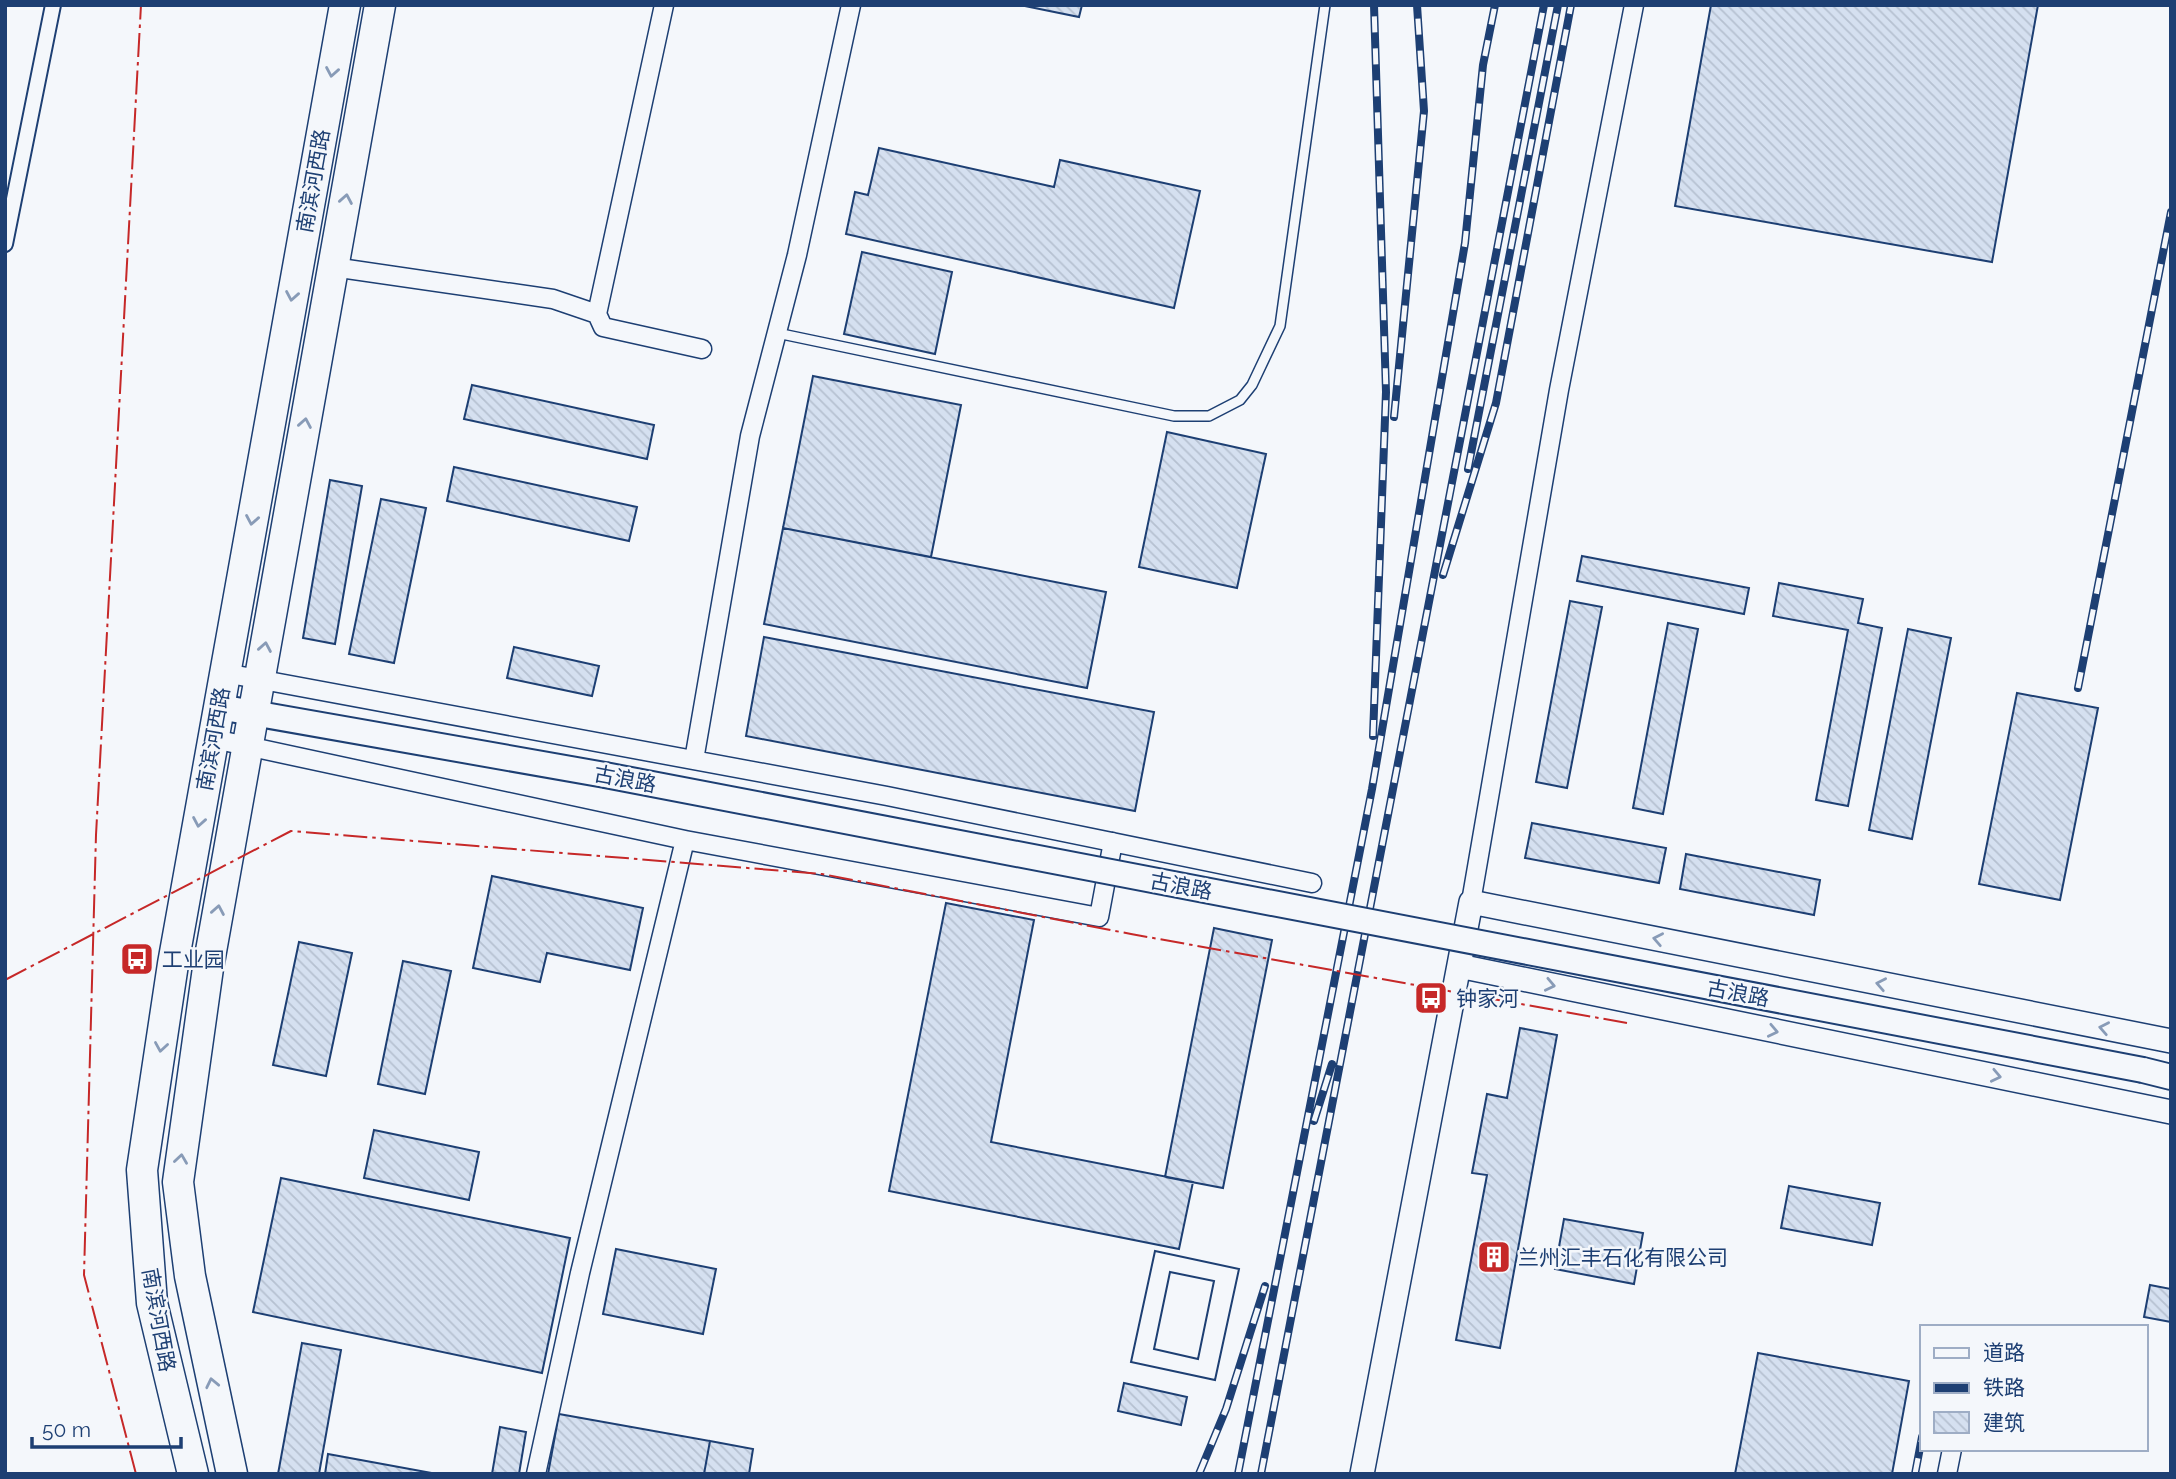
<svg xmlns="http://www.w3.org/2000/svg" width="2176" height="1479" font-family="Raleway,'Noto Sans SC',sans-serif">
<defs>
<pattern id="building-back-hatch" width="6" height="6" patternUnits="userSpaceOnUse" patternTransform="scale(1.75)"><rect width="6" height="6" fill="#d5e0f0"/><path d="M-1 5l2 2M0 0l6 6M5-1l2 2" fill="none" stroke="#b6c1d1"/></pattern>
</defs>
<rect width="100%" height="100%" fill="#f4f7fb"/>
<path fill="url(#building-back-hatch)" stroke="#1d3f73" stroke-width="2" fill-rule="evenodd" d="M1020 5H1082L1079 17Z
M1711 5H2038L1992 262 1675 206Z
M879 148 1054 187 1060 160 1200 191 1174 308 846 234 855 192 868 195Z
M862 252 952 272 935 354 844 334Z
M813 376 961 405 931 557 783 528Z
M472 385 654 425 647 459 464 419Z
M1167 432 1266 454 1237 588 1139 567Z
M454 467 637 507 629 541 447 501Z
M330 480 362 486 335 644 303 638Z
M381 499 426 508 394 663 349 654Z
M783 528 1106 592 1087 688 764 624Z
M1582 556 1749 588 1744 614 1577 581Z
M1779 583 1863 599 1858 623 1882 628 1848 806 1816 800 1848 630 1773 616Z
M1570 601 1602 607 1567 788 1536 782Z
M1668 623 1698 629 1663 814 1633 808Z
M1908 629 1951 638 1912 839 1869 830Z
M764 637 1154 712 1135 811 746 736Z
M514 647 599 666 592 696 507 678Z
M2017 693 2098 708 2060 900 1979 884Z
M1532 823 1666 848 1659 883 1525 858Z
M1686 854 1820 880 1814 915 1680 889Z
M492 876 643 908 630 970 547 953 540 982 473 968Z
M946 903 1034 920 991 1142 1193 1182 1179 1249 889 1191Z
M1214 928 1272 940 1223 1188 1165 1177Z
M299 942 352 953 326 1076 273 1065Z
M403 961 451 971 425 1094 378 1084Z
M1520 1028 1557 1035 1500 1348 1456 1340 1487 1175 1472 1173 1487 1094 1507 1098Z
M374 1130 479 1152 469 1200 364 1178Z
M281 1178 570 1238 542 1373 253 1312Z
M1789 1186 1880 1203 1872 1245 1781 1228Z
M1564 1219 1643 1233 1634 1284 1555 1269Z
M616 1249 716 1269 703 1334 603 1314Z
M1155 1251 1239 1269 1215 1380 1131 1362ZM1170 1272 1214 1281 1198 1359 1154 1349Z
M1155 1251 1239 1269 1215 1380 1131 1362Z
M1170 1272 1214 1281 1198 1359 1154 1349Z
M2150 1285 2171 1289V1322L2144 1317Z
M302 1343 341 1350 319 1474H278Z
M1758 1353 1909 1381 1892 1474H1735Z
M1124 1383 1187 1397 1181 1425 1118 1411Z
M559 1414 710 1441 704 1474H548Z
M500 1427 526 1432 519 1474H492Z
M710 1441 753 1449 749 1474H704Z
M328 1454 437 1474H325Z"/>
<g fill="none" stroke-linecap="round" stroke-linejoin="round">
<defs>
<path id="service" d="M777 333 1174 416H1209L1240 400 1252 385 1280 326 1325 5"/>
<path id="pedestrian" d="M5 244 53 5"/>
<path id="minor" d="M333 267 553 299 597 314 664 5
M597 314 603 327 702 349
M225 673 887 796 1312 883
M214 739 685 840 1099 917 1113 842
M694 760 750 436 797 255 851 5
M1471 902 1559 390 1634 5
M536 1474 580 1273 685 840
M1947 1474 1952 1449"/>
<path id="tertiary" d="M1459 966 2171 1112
M1362 1474 1471 902 2171 1041"/>
<path id="secondary" d="M219 707 605 775
M2143 1070 2171 1077"/>
<path id="trunk" d="M193 1474 152 1303 142 1170 173 964 345 5
M232 1474 190 1276 178 1182 208 968 380 5"/>
</defs>
<use href="#service" stroke="#1d3f73" stroke-width="12"/>
<use href="#pedestrian" stroke="#1d3f73" stroke-width="18"/>
<use href="#minor" stroke="#1d3f73" stroke-width="21"/>
<use href="#tertiary" stroke="#1d3f73" stroke-width="26"/>
<use href="#secondary" stroke="#1d3f73" stroke-width="28"/>
<use href="#trunk" stroke="#1d3f73" stroke-width="33"/>
<use href="#service" stroke="#f4f7fb" stroke-width="9"/>
<use href="#pedestrian" stroke="#f4f7fb" stroke-width="14"/>
<use href="#minor" stroke="#f4f7fb" stroke-width="18"/>
<use href="#tertiary" stroke="#f4f7fb" stroke-width="23"/>
<use href="#secondary" stroke="#f4f7fb" stroke-width="24"/>
<use href="#trunk" stroke="#f4f7fb" stroke-width="30"/>
<defs>
<path id="rail" d="M1394 417 1424 111 1417 5
M1468 469 1558 5
M1443 575 1496 403 1571 5
M2078 688 2171 212
M1373 736 1386 392 1374 5
M1314 1121 1332 1064
M1199 1474 1226 1409 1265 1286
M1238 1474 1372 789 1465 243 1483 65 1495 5
M1261 1474 1544 5
M1915 1474 1922 1437"/>
</defs>
<use href="#rail" stroke="#1d3f73" stroke-width="8"/>
<use href="#rail" stroke="#f4f7fb" stroke-width="5" stroke-dasharray="16" stroke-linecap="butt"/>
<defs>
<path id="secondary-bridge" d="M605 775 2143 1070"/>
</defs>
<use href="#secondary-bridge" stroke="#1d3f73" stroke-width="28" stroke-linecap="butt"/>
<use href="#secondary-bridge" stroke="#f4f7fb" stroke-width="24"/>
<path stroke="#c62828" stroke-width="2" stroke-dasharray="24 5 3.5 5" stroke-linecap="butt" d="M5 980 291 831 822 874 1131 934 1627 1023
M136 1474 84 1275 96 835 141 5"/>
</g>
<defs><path id="oneway-chevron" d="M-2-3.5L2.5 0L-2 3.5" fill="none" stroke-width="1.6" stroke-linecap="round" stroke-linejoin="round" transform="scale(1.75)"/></defs>
<g stroke="#889bb7">
<use href="#oneway-chevron" transform="translate(332 72) rotate(100)"/>
<use href="#oneway-chevron" transform="translate(346 199) rotate(-80)"/>
<use href="#oneway-chevron" transform="translate(292 296) rotate(100)"/>
<use href="#oneway-chevron" transform="translate(305 423) rotate(-80)"/>
<use href="#oneway-chevron" transform="translate(252 520) rotate(100)"/>
<use href="#oneway-chevron" transform="translate(265 647) rotate(-80)"/>
<use href="#oneway-chevron" transform="translate(199 822) rotate(100)"/>
<use href="#oneway-chevron" transform="translate(218 910) rotate(-80)"/>
<use href="#oneway-chevron" transform="translate(1658 939) rotate(-169)"/>
<use href="#oneway-chevron" transform="translate(1881 984) rotate(-169)"/>
<use href="#oneway-chevron" transform="translate(1550 985) rotate(12)"/>
<use href="#oneway-chevron" transform="translate(2104 1028) rotate(-169)"/>
<use href="#oneway-chevron" transform="translate(1773 1031) rotate(12)"/>
<use href="#oneway-chevron" transform="translate(161 1047) rotate(99)"/>
<use href="#oneway-chevron" transform="translate(1996 1076) rotate(12)"/>
<use href="#oneway-chevron" transform="translate(181 1159) rotate(-82)"/>
<use href="#oneway-chevron" transform="translate(212 1383) rotate(-102)"/>
</g>
<defs>
<symbol id="bus-square" viewBox="-11 -11 22 22"><rect x="-9" y="-9" width="18" height="18" rx="4" fill="#c62828" stroke="#f4f7fb"/><path d="M-5-6H5V4H4V6H2V4H-2V6H-4V4H-5ZM-3.5-4V0h7V-4ZM-3.5 1.2v1.5H-2V1.2ZM2 1.2v1.5H3.5V1.2Z" fill="#fff"/></symbol>
<symbol id="building-square" viewBox="-11 -11 22 22"><rect x="-9" y="-9" width="18" height="18" rx="4" fill="#c62828" stroke="#f4f7fb"/><path d="M-4-6H4V6H1V3H-1V6H-4ZM-2.5-4.3h1.7v1.8h-1.7ZM.8-4.3h1.7v1.8H.8ZM-2.5-1h1.7V.8h-1.7ZM.8-1h1.7V.8H.8Z" fill="#fff"/></symbol>
</defs>
<g fill-rule="evenodd">
<use href="#bus-square" x="118" y="940" width="38" height="38"/>
<use href="#bus-square" x="1412" y="979" width="38" height="38"/>
<use href="#building-square" x="1475" y="1238" width="38" height="38"/>
</g>
<g text-anchor="middle" dominant-baseline="central" stroke-width="5" stroke-linejoin="round" paint-order="stroke">
<g font-size="21" fill="#1d3f73" stroke="#f4f7fb">
<text transform="translate(313 181) rotate(-80)">南滨河西路</text>
<text transform="translate(213 739) rotate(-80)">南滨河西路</text>
<text transform="translate(625 779) rotate(11)">古浪路</text>
<text transform="translate(1181 886) rotate(11)">古浪路</text>
<text transform="translate(1738 993) rotate(11)">古浪路</text>
<text transform="translate(159 1320) rotate(80)">南滨河西路</text>
</g>
<g font-size="21" fill="#1d3f73" stroke="#f4f7fb" text-anchor="start">
<text x="162" y="959">工业园</text>
<text x="1456" y="998">钟家河</text>
<text x="1518" y="1257">兰州汇丰石化有限公司</text>
</g>
</g>
<rect width="2176" height="1479" fill="none" stroke="#1d3f73" stroke-width="14"/>
<rect x="1920" y="1325" width="228" height="126" fill="#f4f7fb" stroke="#9eadc5" stroke-width="2"/>
<rect x="1934" y="1348" width="35" height="10" fill="#f4f7fb" stroke="#9eadc5" stroke-width="2"/>
<text x="1983" y="1360" font-size="21" fill="#1d3f73">道路</text>
<rect x="1934" y="1383" width="35" height="10" fill="#1d3f73" stroke="#9eadc5" stroke-width="2"/>
<text x="1983" y="1395" font-size="21" fill="#1d3f73">铁路</text>
<rect x="1934" y="1412" width="35" height="21" fill="url(#building-back-hatch)" stroke="#9eadc5" stroke-width="2"/>
<text x="1983" y="1430" font-size="21" fill="#1d3f73">建筑</text>
<path d="M32 1437v10h149v-10" fill="none" stroke="#1d3f73" stroke-width="3.5"/>
<text x="42" y="1437" font-size="21" fill="#1d3f73" stroke="#f4f7fb" stroke-width="5" paint-order="stroke">50 m</text>
</svg>
